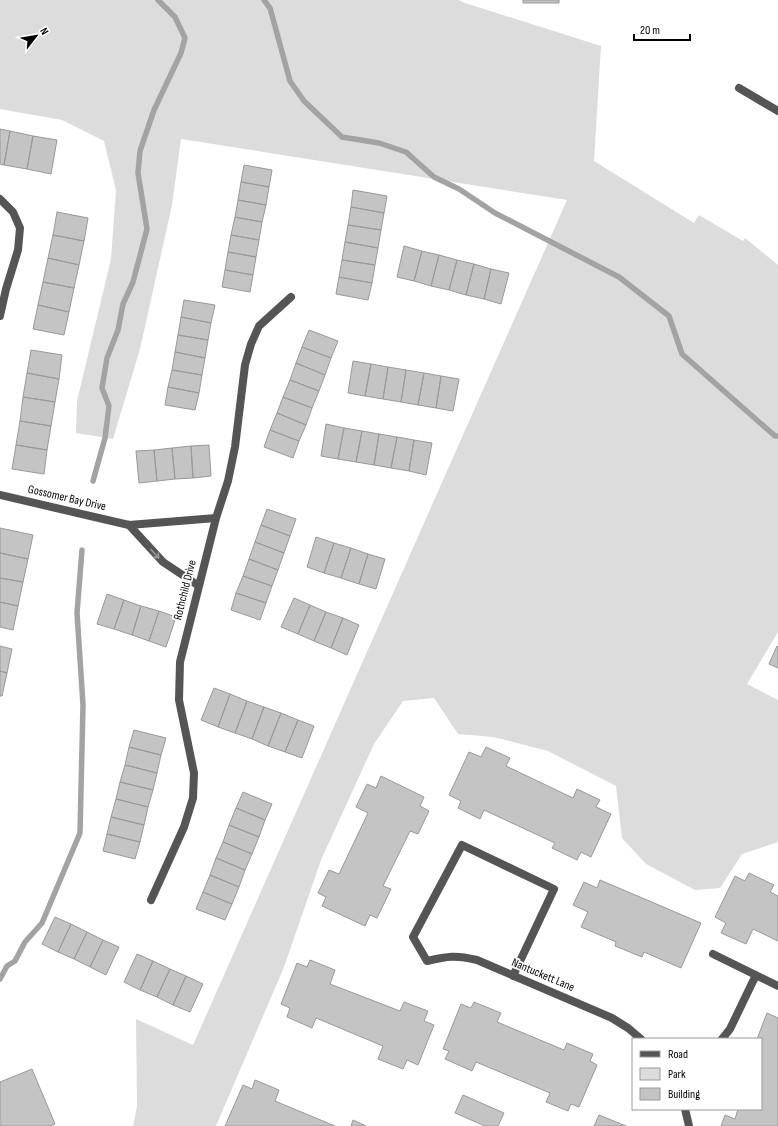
<svg xmlns="http://www.w3.org/2000/svg" width="778" height="1126" font-family="'Sofia Sans Condensed',sans-serif">
<rect width="100%" height="100%" fill="#fff"/>
<path fill="#dcdcdc" d="M0 0H459L462 2 601 46 594 161 694 223 699 215 743 241 745 238 778 265V632L747 684 778 700V842L742 854 720 888 695 890 646 864 622 838 616 786 548 751 493 737 458 734 434 698 403 701 374 744 321 860 284 967 216 1126H133L137 1106 136 1019 193 1045 567 200 181 139 172 205 140 349 113 439 76 433 77 401 111 259 116 190 104 141 62 120 0 109Z"/>
<g fill="none" stroke-linecap="round" stroke-linejoin="round">
<path stroke="#a3a3a3" stroke-width="5.5" d="M264 0 270 8 290 81 304 101 342 137 379 143 406 152 434 177 459 189 495 213 619 277 669 316 682 354 775 436H778
M93 481 105 438 109 406 102 388 107 358 118 330 123 304 133 282 147 229 138 173 140 151 154 110 181 53 185 38 175 17 158 0
M0 979 7 966 15 961 25 942 42 923 80 833 83 705 77 613 82 550"/>
</g>
<path fill="#c4c4c4" stroke="#999" d="M523 0H559V3H523Z
M0 129 10 131 4 165 0 164Z
M10 131 33 136 27 169 4 165Z
M33 136 57 140 51 174 27 169Z
M244 165 272 170 269 187 241 182Z
M241 182 269 187 266 205 238 200Z
M353 190 387 196 384 213 351 207Z
M238 200 266 205 262 222 235 217Z
M351 207 384 213 381 230 348 225Z
M57 212 88 218 84 241 53 235Z
M235 217 262 222 259 240 231 235Z
M348 225 381 230 378 248 345 242Z
M53 235 84 241 79 265 48 258Z
M231 235 259 240 256 257 228 252Z
M345 242 378 248 375 265 342 260Z
M404 246 422 251 414 281 397 277Z
M422 251 439 255 431 286 414 281Z
M228 252 256 257 253 275 225 270Z
M439 255 457 260 449 290 431 286Z
M48 258 79 265 74 288 43 282Z
M342 260 375 265 372 283 339 277Z
M457 260 474 264 466 295 449 290Z
M474 264 491 269 484 299 466 295Z
M491 269 509 273 501 304 484 299Z
M225 270 253 275 250 292 222 287Z
M339 277 372 283 368 300 336 294Z
M43 282 74 288 69 312 38 305Z
M184 300 215 305 211 323 181 317Z
M38 305 69 312 64 335 33 329Z
M181 317 211 323 208 340 178 335Z
M309 330 338 341 331 358 302 347Z
M178 335 208 340 205 358 175 352Z
M302 347 331 358 325 375 296 363Z
M31 350 62 355 59 379 27 373Z
M175 352 205 358 202 375 172 370Z
M353 361 371 364 365 396 348 393Z
M296 363 325 375 319 391 290 380Z
M371 364 388 367 383 399 365 396Z
M388 367 406 370 401 402 383 399Z
M172 370 202 375 199 393 168 387Z
M406 370 424 373 418 405 401 402Z
M27 373 59 379 55 402 23 397Z
M424 373 441 376 436 408 418 405Z
M441 376 459 379 453 411 436 408Z
M290 380 319 391 312 408 283 397Z
M168 387 199 393 195 410 165 405Z
M23 397 55 402 51 426 20 421Z
M283 397 312 408 306 425 277 413Z
M277 413 306 425 299 441 270 430Z
M20 421 51 426 47 450 16 445Z
M326 424 344 428 338 459 321 456Z
M344 428 362 431 356 462 338 459Z
M270 430 299 441 293 458 264 447Z
M362 431 379 434 374 465 356 462Z
M379 434 397 437 391 468 374 465Z
M397 437 414 440 409 471 391 468Z
M414 440 432 443 426 475 409 471Z
M16 445 47 450 44 474 12 469Z
M209 445 211 476 193 478 191 446Z
M191 446 193 478 175 479 172 448Z
M172 448 175 479 157 481 154 450Z
M154 450 157 481 139 483 136 451Z
M267 509 296 519 290 536 261 525Z
M261 525 290 536 284 553 255 542Z
M0 528 33 535 28 559 0 553Z
M316 537 334 543 324 573 307 567Z
M255 542 284 553 278 570 249 559Z
M334 543 351 548 341 578 324 573Z
M351 548 368 554 359 584 341 578Z
M0 553 28 559 23 582 0 578Z
M368 554 385 559 376 589 359 584Z
M249 559 278 570 272 586 243 576Z
M243 576 272 586 266 603 236 593Z
M0 578 23 582 18 606 0 602Z
M236 593 266 603 260 620 231 610Z
M107 594 124 600 114 629 97 624Z
M294 598 310 605 298 634 281 627Z
M124 600 141 606 132 635 114 629Z
M0 602 18 606 13 630 0 627Z
M310 605 326 612 314 641 298 634Z
M141 606 159 611 149 641 132 635Z
M159 611 176 617 166 647 149 641Z
M326 612 343 618 331 648 314 641Z
M343 618 359 625 347 655 331 648Z
M0 646 12 649 7 673 0 671Z
M777 646 778 647V668L769 664Z
M0 671 7 673 2 696H0Z
M214 688 230 694 218 727 201 720Z
M230 694 247 701 235 733 218 727Z
M247 701 264 707 252 739 235 733Z
M264 707 281 713 268 746 252 739Z
M281 713 298 720 285 752 268 746Z
M298 720 314 726 302 758 285 752Z
M134 730 166 738 161 755 129 747Z
M129 747 161 755 157 773 125 765Z
M486 747 510 758 506 766 573 798 577 789 600 800 596 807 611 814 591 857 581 852 577 860 552 848 555 843 484 810 480 819 458 808 461 801 449 795 469 752 481 757Z
M125 765 157 773 153 790 120 782Z
M381 776 424 797 420 806 429 811 418 834 410 831 383 886 391 889 377 918 370 915 365 926 322 906 326 897 318 893 329 870 339 874 368 813 356 807 367 784 376 788Z
M120 782 153 790 148 807 116 799Z
M243 792 272 804 265 820 236 808Z
M116 799 148 807 144 825 111 817Z
M236 808 265 820 259 837 229 825Z
M111 817 144 825 140 842 107 834Z
M229 825 259 837 252 854 223 842Z
M107 834 140 842 135 859 103 851Z
M223 842 252 854 245 870 216 858Z
M216 858 245 870 239 887 210 875Z
M749 873 774 885 770 892 778 896V941L753 929 746 944 721 933 726 923 715 917 735 876 745 881Z
M210 875 239 887 232 904 203 892Z
M600 880 701 923 681 968 644 952 642 957 615 946 616 942 581 927 588 912 573 905 584 882 597 888Z
M203 892 232 904 225 920 196 909Z
M55 917 71 924 58 952 42 944Z
M71 924 87 932 74 959 58 952Z
M87 932 103 940 90 967 74 959Z
M103 940 119 947 106 975 90 967Z
M137 954 153 961 140 990 124 982Z
M310 960 335 970 330 984 400 1011 404 1002 428 1011 424 1021 434 1025 418 1065 407 1060 403 1069 378 1059 383 1046 316 1018 312 1028 287 1017 290 1008 281 1004 297 963 307 967Z
M153 961 170 969 157 997 140 990Z
M170 969 186 976 173 1005 157 997Z
M186 976 203 984 190 1012 173 1005Z
M474 1002 501 1013 497 1022 564 1050 567 1043 593 1054 590 1061 597 1065 579 1107 571 1104 568 1111 546 1102 550 1093 476 1062 472 1071 445 1059 449 1051 443 1049 461 1004 471 1008Z
M767 1013 778 1018V1126H721L725 1115 735 1119 738 1109H761V1039H757Z
M32 1069 55 1124 50 1126H0V1082Z
M255 1080 279 1090 275 1101 335 1126H225L243 1085 252 1089Z
M463 1095 504 1113 498 1126H485L455 1113Z
M599 1115 626 1126H594Z
M353 1120 366 1126H351Z"/>
<g fill="none" stroke-linecap="round" stroke-linejoin="round">
<path stroke="#555" stroke-width="8" d="M713 954 778 986
M722 1039 730 1029 756 975"/>
<path stroke="#555" stroke-width="8" d="M739 88 778 111
M0 199 13 212 20 228 18 250 6 289 0 316
M0 495 129 525 216 518
M129 525 163 562 199 586
M151 900 184 827 193 798 194 773 179 700 180 662 216 518 228 481 235 447 245 365 251 344 259 326 291 297
M513 976 554 889 462 845 413 937 427 961C448 956 456 955 477 960L612 1018 628 1028 641 1039
M685 1109 689 1126"/>
</g>
<defs><path id="oneway-shaft" d="M-6 0H5M1.5-3L5.5 0L1.5 3" fill="none" stroke-width="1.6" stroke-linecap="round" stroke-linejoin="round"/></defs>
<use stroke="#999" href="#oneway-shaft" transform="translate(155 554) rotate(48)"/>
<g text-anchor="middle" dominant-baseline="central" stroke-width="3.5" stroke-linejoin="round" paint-order="stroke">
<g font-size="12" fill="#000" stroke="#fff">
<text transform="translate(67 498) rotate(13)">Gossomer Bay Drive</text>
<text transform="translate(185 590) rotate(-76)">Rothchild Drive</text>
<text transform="translate(543 975) rotate(23)">Nantuckett Lane</text>
</g>
</g>
<rect x="632" y="1038" width="130" height="72" fill="#ffffff" stroke="#999999"/>
<rect x="640" y="1051" width="20" height="6" fill="#555555" stroke="#999999"/>
<text x="668" y="1058" font-size="12" fill="#000000">Road</text>
<rect x="640" y="1068" width="20" height="12" fill="#dcdcdc" stroke="#999999"/>
<text x="668" y="1078" font-size="12" fill="#000000">Park</text>
<rect x="640" y="1088" width="20" height="12" fill="#c4c4c4" stroke="#999999"/>
<text x="668" y="1098" font-size="12" fill="#000000">Building</text>
<g transform="translate(36 36) rotate(59)" stroke="#ffffff" stroke-width="3" paint-order="stroke">
<path d="M0-3L7 15L0 10L-7 15Z" fill="#000000"/>
<text y="-6" font-size="11" font-weight="bold" text-anchor="middle" fill="#000000">N</text>
</g>
<path d="M634 34v6h56v-6" fill="none" stroke="#000000" stroke-width="2"/>
<text x="640" y="34" font-size="12" fill="#000000" stroke="#ffffff" stroke-width="3" paint-order="stroke">20 m</text>
</svg>
